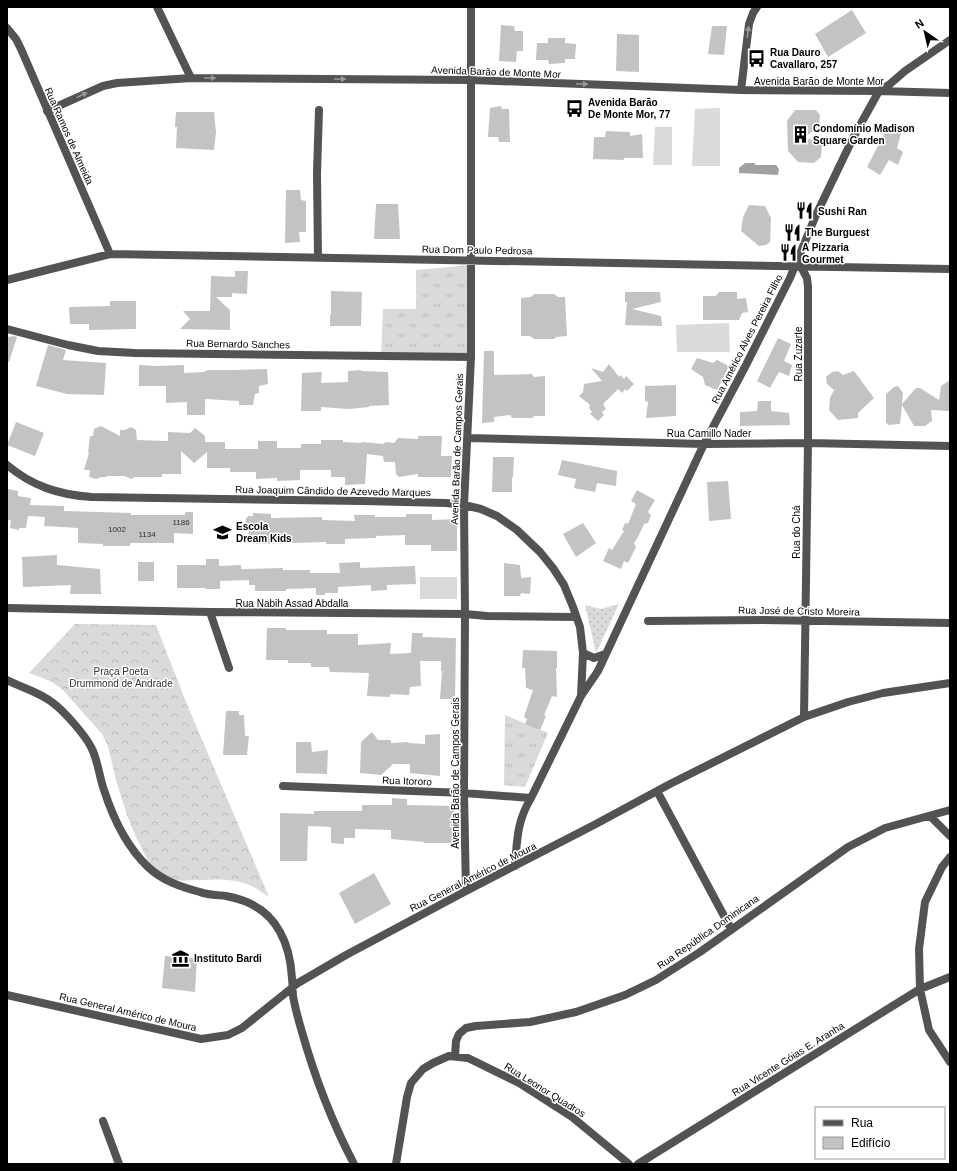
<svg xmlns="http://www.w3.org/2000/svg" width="957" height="1171" font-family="Helvetica,sans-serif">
<defs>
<pattern id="grass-tufts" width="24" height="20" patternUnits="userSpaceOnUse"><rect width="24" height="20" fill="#dadada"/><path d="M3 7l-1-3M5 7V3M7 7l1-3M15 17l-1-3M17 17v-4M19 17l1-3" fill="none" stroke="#b9b9b9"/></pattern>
<pattern id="forest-crowns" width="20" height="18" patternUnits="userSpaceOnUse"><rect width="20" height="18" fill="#dadada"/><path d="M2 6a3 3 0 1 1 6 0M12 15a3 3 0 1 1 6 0" fill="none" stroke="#b9b9b9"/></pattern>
<pattern id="park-dots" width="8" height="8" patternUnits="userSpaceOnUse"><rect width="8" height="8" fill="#dadada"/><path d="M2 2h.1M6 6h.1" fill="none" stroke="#b9b9b9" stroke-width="1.8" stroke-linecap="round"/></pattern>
</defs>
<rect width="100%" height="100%" fill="#fff"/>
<path fill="url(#grass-tufts)" d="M471 265V357L381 356 383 309H416V270Z
M505 715 548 733 525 787 504 785Z"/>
<path fill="url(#forest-crowns)" d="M75 624 156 625 186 702 269 897C262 892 255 887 247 884 219 874 188 885 160 878L147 859 135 835 127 815 116 780 108 746 102 734 62 689 50 681 29 673Z"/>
<path fill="url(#park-dots)" d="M619 604 596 653 585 605 601 609Z"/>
<path fill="#dadada" d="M720 108V166H692L695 109Z
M655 127H672V165H653Z
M729 323 730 352H677L676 325Z
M420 577H457V599H420Z"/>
<path fill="#a1a1a1" d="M745 163H754L756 165H776L779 169 778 175 739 173V168Z"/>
<path fill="#c3c3c3" d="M852 10 866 33 828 57 815 34Z
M501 25 514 26 515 31H523V51H517L516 62 499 61Z
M712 26H727L724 55 708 54Z
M617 34 639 35V72L616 71Z
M548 38H565V43L576 44 575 59H565V63L549 64 548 60H536L537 43H548Z
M501 106 502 109H509L510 142H499L498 137H488L490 108Z
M795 110H816L820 115 819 126 804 138 819 141 822 145 821 157 814 163 798 162 788 151 787 121Z
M176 112H214L216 132 214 150 176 148 177 127H175Z
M888 127 901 133 897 148 903 152 898 165 889 160 880 175 867 167Z
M606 131 630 132V136L642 134 643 158H624V160L593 159 594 137H605Z
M286 190H300L301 200 306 201V232H299L300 242 285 243Z
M376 204H398L400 239H374Z
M749 205 765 206 771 218 770 242 766 245 759 246 741 231 743 217Z
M235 271H248L247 294 232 293V297H216L230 310V330L180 329 190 319 183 311H210L211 276 235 277Z
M331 291 362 292 361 326H330V315H331Z
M625 292H660L661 302 632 309 661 316 662 326 625 325 627 302H625Z
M719 292H737V299L746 298 748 312 742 313 739 320H703V296H716Z
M534 294H554L558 297H565L567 336 556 337 554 339H534L530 336H521V298L531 297Z
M110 301H136V329L89 330V324H70L69 307 110 306Z
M14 336 17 337 9 362H7V337Z
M778 338 791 344 784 361 792 365 789 376 779 372 770 388 757 381Z
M48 345 66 350 63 360 106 363 104 395 67 394 36 386Z
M484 351H494V375L532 374 534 377 545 376V416H534L532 418H512L510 415 494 417V422L482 423Z
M697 358 713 363 717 360 729 366 717 390 705 385 703 377 691 369Z
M609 364 619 377 621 375 624 379 626 376 634 384 627 391 625 389 622 393 618 389 603 404 606 409 602 412 604 415 598 421 590 414 592 412 589 408 590 405 579 396 583 392 584 384 602 381 591 368 603 372Z
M139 365 158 366 184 365V373L204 372 208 370H237L267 369 268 384 259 386V393L255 394 253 405H239V401L205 399V415H187V402L166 403V386H139Z
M361 370V371L388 372 389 405 369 406V407L349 409 321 407V411H301L302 373 322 372 321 383 348 382V371Z
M838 371 843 375 854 371 874 398 858 413V418L838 420 829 410 830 398 834 390 827 384 826 377 832 372Z
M950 380V411L931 410 932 421 925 426H914L902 405 900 424 888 425 886 422V394L894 387 898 386 903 393 902 404 916 388H920L939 400 941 386Z
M676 385V416L646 418 648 402 645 401V386Z
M758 401H771V411L789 413 790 425 740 426V412L757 411Z
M16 422 44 433 35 456 7 445Z
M101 426 120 436V430H125L131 427 136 430 137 440 168 441V432L190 433 195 428 205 436V442H225V449H258V441H277V448H301V444H321V440H343V442L361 443V442L384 444 385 442 394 443 398 438 418 439V436H442L441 456H452L451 477H418V474L399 477 396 474 395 462H384L383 456 367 454 365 484 345 485V477H331V470H300V480L277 481V478L256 479V472H230V468H207V452L194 463 181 451V474H162V477H135L131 479 125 476H107V477H102L96 479 89 477 90 470H84L89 453H88L90 436H93L94 429Z
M493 457H514L513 477H512V492H492Z
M562 460 617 471 616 486 597 483 595 492 574 488 576 479 558 475Z
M728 481 731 519 709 521 707 482Z
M8 489 18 491V496L31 498 30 505 64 506V511L131 513V515H185V512H193V534L174 533V543H130V546H103V544L78 543V528L44 526 45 517 28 516 26 528H19V530L10 528 11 520H7Z
M637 490 655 500 648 512 651 515 648 523 644 524 638 537 634 543 636 547 628 563 624 561 621 569 603 561 609 548 612 550 624 531 622 530 625 523 628 524 636 504 631 501Z
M253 513 271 514V518L322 517V520L355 521 354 515H375V517H406V514H432V520L457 519V551H431V545H405V535L376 536V538L345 539V544H326V542L256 544V541H248L249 531H245L246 518 248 517V516H253Z
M583 523 596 543 576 557 563 534Z
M57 555V565L100 569 101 594H70L71 585 23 587 22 557Z
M206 559H219V566L241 565V569L283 568V570H310V573H340L339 563 360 562V568L415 566 416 584 387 585V590L371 591V585L338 587V593H325V595H316V588L286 589V591H255V585H249V580L220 581V589H206V588H177V565H206Z
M138 562H154V581H138Z
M504 563 520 565 521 578 531 577 530 594 521 593 520 596H504Z
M267 628H286V630H327V634H358V645L391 643 390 654 411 653 412 633H423L422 637 456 638 455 699H440L442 671H441V661H420L421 686 410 687 409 695 390 694V697L367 696 369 673 330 672 329 667H311V663H288V660H266Z
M523 650 557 651V668H556L557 697 552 696 544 715 546 716 540 730 525 724 527 719 524 717 533 690 526 688 525 668H522Z
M226 711H239V715H244L245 736H249L247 755H223Z
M372 732 378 740H391V743L408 742V743L425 744V735L440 734V776L410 773V764H393L381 775 360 773 361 742Z
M296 742H311L312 752 328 750 327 774 296 773Z
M392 798 407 799V805L454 806V843H424V842L391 839V830L355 829V838H344V844L331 843V827L308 826 307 861H280V813L314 814V811H362V805H392Z
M374 873 391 904 355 924 339 893Z
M165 956 197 958 195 992 162 988Z"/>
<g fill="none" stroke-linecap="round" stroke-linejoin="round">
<path stroke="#535353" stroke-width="8" d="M157 7 191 78
M7 28 16 39 21 49 110 254
M741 90 749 24 753 13 757 7
M47 111 103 86 117 83 191 78 471 80 741 90 879 91 950 93
M318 257 317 173 319 110
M801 267 807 278 808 287V443L804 717
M7 280 110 254 950 269
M7 329 68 345 98 351 135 353 471 357
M468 438 704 444 808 443 950 446
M7 465C32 486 59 495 92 497L363 501 446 503 464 505 481 509 497 516 517 530 540 552 553 568 564 585 573 607 580 627 583 653 581 696
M7 608 210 612 465 614 487 616 576 617
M210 612 229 668
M648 621 762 620 950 623
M583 653 594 658 605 654
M7 680C22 688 40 692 53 703 64 711 85 735 91 747 98 760 99 776 104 790 113 818 127 847 148 867 163 881 181 887 200 892 208 895 217 895 226 896 248 900 269 911 280 932 288 946 291 962 292 978 293 986 292 994 294 1001 296 1011 299 1022 302 1032 315 1078 332 1122 354 1164
M283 786 464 793 531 798
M657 791 731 929
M930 816 950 836
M950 857 942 867 925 902 919 949 920 989 929 1030 950 1062
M515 866C517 840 517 821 531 798L581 696 598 671 704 444 745 367 790 278 816 215 854 136 879 91 890 84 905 71 950 40
M466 891 464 793 465 614 464 505 471 357V7
M7 995 201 1039 228 1035 242 1028 298 983 346 955 466 891 594 825 670 784 804 717 848 702 883 693 950 683
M455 1056 456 1041 459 1034 466 1028 476 1026 530 1022 576 1012 625 995 656 980 700 952 848 847 885 828 950 810
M103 1121 119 1164
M396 1164 407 1097 411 1083 423 1069 433 1063 449 1056 468 1058 519 1083 572 1117 629 1164
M638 1164 920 989 950 977"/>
</g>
<defs><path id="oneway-solid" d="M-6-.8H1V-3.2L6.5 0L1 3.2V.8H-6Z"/></defs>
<g fill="#989898">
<use href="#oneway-solid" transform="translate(748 32) rotate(-83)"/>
<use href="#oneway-solid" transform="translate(210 78)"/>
<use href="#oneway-solid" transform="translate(340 79)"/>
<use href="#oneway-solid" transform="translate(582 84) rotate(2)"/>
<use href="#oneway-solid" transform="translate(82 95) rotate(-26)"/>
</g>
<defs>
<symbol id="bus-bare" viewBox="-9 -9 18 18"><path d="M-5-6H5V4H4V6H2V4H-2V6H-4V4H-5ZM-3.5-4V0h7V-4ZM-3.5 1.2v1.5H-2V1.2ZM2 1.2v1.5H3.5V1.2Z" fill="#000" stroke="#fff" stroke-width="2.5" paint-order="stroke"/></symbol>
<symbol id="building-bare" viewBox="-9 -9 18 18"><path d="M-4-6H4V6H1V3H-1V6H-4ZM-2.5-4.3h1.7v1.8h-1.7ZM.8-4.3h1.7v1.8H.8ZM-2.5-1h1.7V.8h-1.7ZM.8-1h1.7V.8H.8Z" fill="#000" stroke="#fff" stroke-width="2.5" paint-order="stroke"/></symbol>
<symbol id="restaurant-bare" viewBox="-9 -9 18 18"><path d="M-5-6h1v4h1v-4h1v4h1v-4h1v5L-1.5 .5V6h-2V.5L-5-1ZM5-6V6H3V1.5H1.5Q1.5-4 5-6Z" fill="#000" stroke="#fff" stroke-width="2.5" paint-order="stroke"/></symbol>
<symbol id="school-bare" viewBox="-9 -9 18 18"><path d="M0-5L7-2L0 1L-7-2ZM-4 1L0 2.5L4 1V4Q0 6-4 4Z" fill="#000" stroke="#fff" stroke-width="2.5" paint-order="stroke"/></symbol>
<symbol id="museum-bare" viewBox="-9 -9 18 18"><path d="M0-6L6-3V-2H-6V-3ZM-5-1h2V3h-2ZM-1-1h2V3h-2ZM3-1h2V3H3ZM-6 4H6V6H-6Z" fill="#000" stroke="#fff" stroke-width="2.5" paint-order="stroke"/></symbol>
</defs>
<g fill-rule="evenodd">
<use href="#bus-bare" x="744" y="46" width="25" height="25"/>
<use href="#bus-bare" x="562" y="96" width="25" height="25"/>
<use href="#building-bare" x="788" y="122" width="25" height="25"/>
<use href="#restaurant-bare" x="792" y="198" width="25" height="25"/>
<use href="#restaurant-bare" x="780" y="220" width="25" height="25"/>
<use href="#restaurant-bare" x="776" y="240" width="25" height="25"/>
<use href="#school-bare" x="210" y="520" width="25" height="25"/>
<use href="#museum-bare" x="168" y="946" width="25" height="25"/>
</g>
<g text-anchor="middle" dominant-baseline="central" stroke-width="3" stroke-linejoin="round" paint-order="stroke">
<g font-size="8" fill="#313131">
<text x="181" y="522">1186</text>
<text x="117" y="529">1002</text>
<text x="147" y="534">1134</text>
</g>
<g font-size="10" font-weight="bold" fill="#000" stroke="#fff" text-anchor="start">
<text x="770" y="52">Rua Dauro<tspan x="770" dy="12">Cavallaro, 257</tspan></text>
<text x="588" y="102">Avenida Barão<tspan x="588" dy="12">De Monte Mor, 77</tspan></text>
<text x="813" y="128">Condomínio Madison<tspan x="813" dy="12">Square Garden</tspan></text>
<text x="818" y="211">Sushi Ran</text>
<text x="805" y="232">The Burguest</text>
<text x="802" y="247">A Pizzaria<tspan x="802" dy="12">Gourmet</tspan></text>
<text x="236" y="526">Escola<tspan x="236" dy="12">Dream Kids</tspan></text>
<text x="194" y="958">Instituto Bardi</text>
</g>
<g font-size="10" fill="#000" stroke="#fff">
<text transform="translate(496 72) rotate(2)">Avenida Barão de Monte Mor</text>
<text x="819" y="81">Avenida Barão de Monte Mor</text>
<text transform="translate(69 136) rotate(66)">Rua Ramos de Almeida</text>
<text transform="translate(477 250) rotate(1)">Rua Dom Paulo Pedrosa</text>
<text transform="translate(747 339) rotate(-63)">Rua Américo Alves Pereira Filho</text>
<text transform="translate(238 344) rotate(1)">Rua Bernardo Sanches</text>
<text transform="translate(798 354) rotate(-90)">Rua Zuzarte</text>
<text x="709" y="433">Rua Camillo Nader</text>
<text transform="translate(457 449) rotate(-88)">Avenida Barão de Campos Gerais</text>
<text transform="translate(333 491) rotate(1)">Rua Joaquim Cândido de Azevedo Marques</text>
<text transform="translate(796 532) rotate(-90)">Rua do Chá</text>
<text x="292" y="603">Rua Nabih Assad Abdalla</text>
<text transform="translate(799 611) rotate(1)">Rua José de Cristo Moreira</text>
<text transform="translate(455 773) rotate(-90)">Avenida Barão de Campos Gerais</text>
<text transform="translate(407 781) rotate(2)">Rua Itororo</text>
<text transform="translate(473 877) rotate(-27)">Rua General Américo de Moura</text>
<text transform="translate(708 932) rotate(-35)">Rua República Dominicana</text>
<text transform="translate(128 1012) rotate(13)">Rua General Américo de Moura</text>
<text transform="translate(788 1059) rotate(-32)">Rua Vicente Góias E. Aranha</text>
<text transform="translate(545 1090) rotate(32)">Rua Leonor Quadros</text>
</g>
<g font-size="10" fill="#313131" stroke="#fff">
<text x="121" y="671">Praça Poeta<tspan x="121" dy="12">Drummond de Andrade</tspan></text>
</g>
</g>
<rect width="957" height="1171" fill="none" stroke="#000000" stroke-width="16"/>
<rect x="815" y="1107" width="130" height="52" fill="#ffffff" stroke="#999999"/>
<rect x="823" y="1120" width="20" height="6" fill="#535353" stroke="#999999"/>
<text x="851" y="1127" font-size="12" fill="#000000">Rua</text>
<rect x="823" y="1137" width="20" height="12" fill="#c3c3c3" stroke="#999999"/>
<text x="851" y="1147" font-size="12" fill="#000000">Edifício</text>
<g transform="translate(925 32) rotate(326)" stroke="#ffffff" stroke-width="3" paint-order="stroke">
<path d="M0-3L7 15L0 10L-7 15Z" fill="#000000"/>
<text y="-6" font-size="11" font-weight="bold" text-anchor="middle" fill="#000000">N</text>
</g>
</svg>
